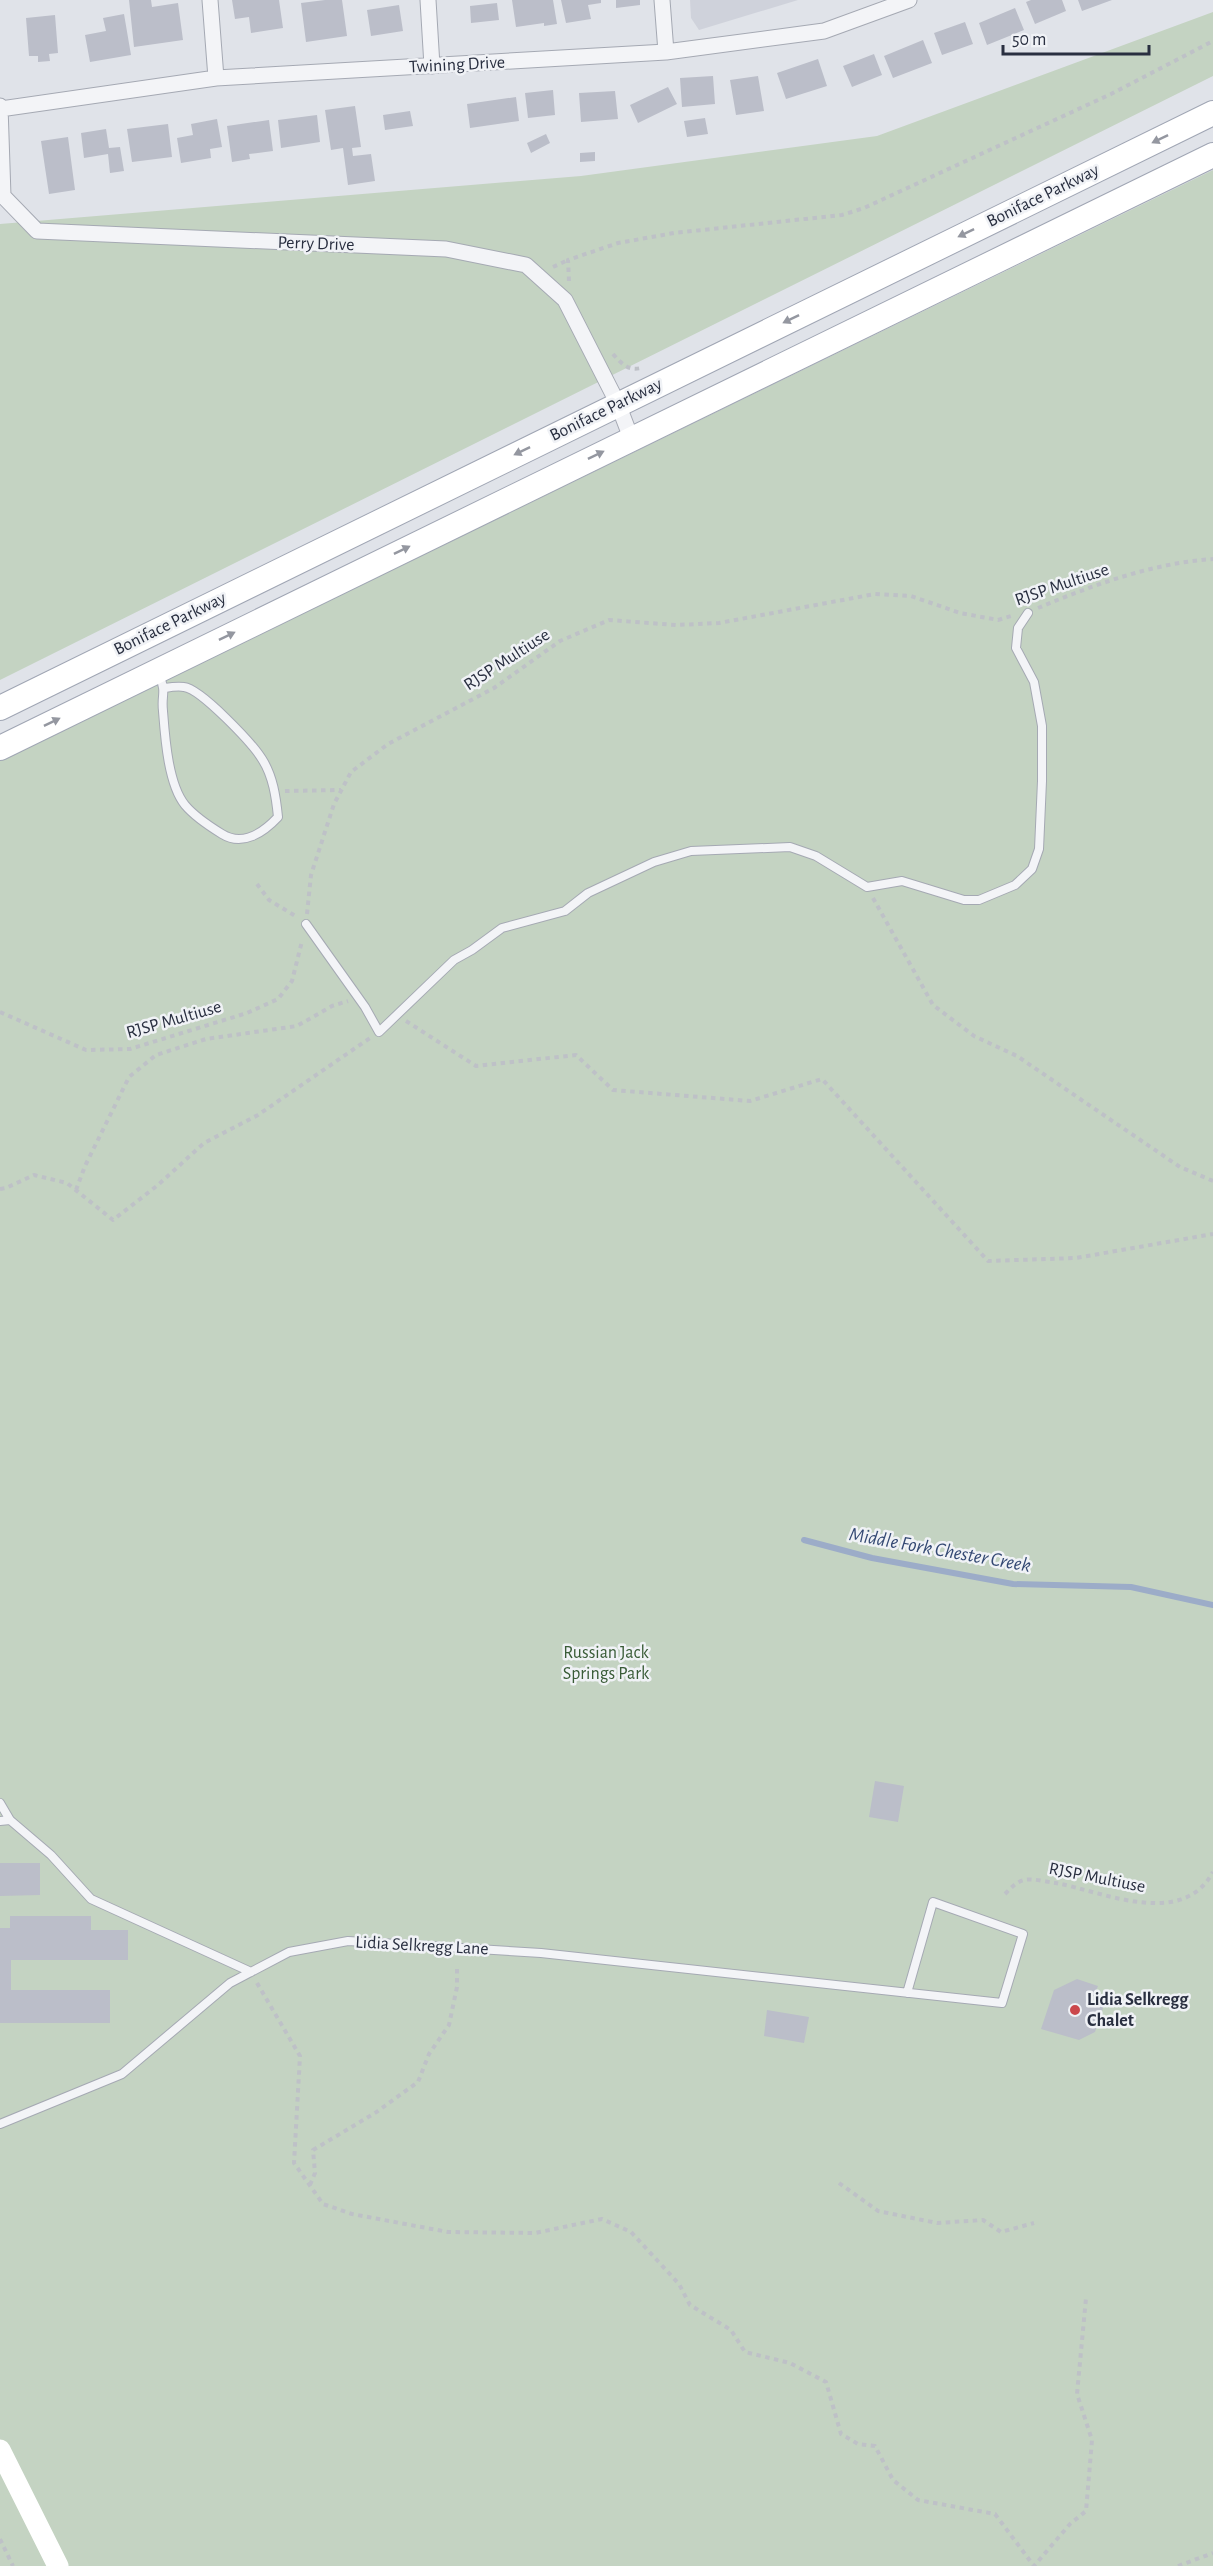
<svg xmlns="http://www.w3.org/2000/svg" width="1213" height="2566" font-family="'Alegreya Sans',sans-serif">
<rect width="100%" height="100%" fill="#e0e3e9"/>
<path fill="#cfd2db" d="M690 0H798L699 30 691 18Z"/>
<path fill="#c4d3c2" d="M1213 12V76L0 680V224L581 176 877 136Z
M1213 170V2566H0V761Z"/>
<g fill="none" stroke-linecap="round" stroke-linejoin="round">
<path stroke="#9cacc8" stroke-width="6" d="M804 1540 872 1558 1013 1584 1131 1587 1213 1605"/>
</g>
<path fill="#bbbec9" d="M129 0H151L152 7 178 3 183 40 134 47Z
M232 0H279L283 28 251 33 249 17 235 19Z
M325 0H342L347 36 306 42 301 3Z
M512 0H553L557 24 544 26V23L516 27Z
M561 0H601V3L588 5 591 19 566 23Z
M616 0H640V5L616 8Z
M1031 0H1062L1066 11 1035 24 1026 2Z
M1078 0H1112L1082 11Z
M497 3 499 20 471 23 470 6Z
M399 5 403 31 371 36 367 10Z
M1015 8 1024 30 987 45 979 23Z
M124 14 131 55 90 62 85 35 106 31 103 18Z
M55 15 58 53 49 54 50 61 38 62V56H29L26 18Z
M965 22 973 44 942 55 934 33Z
M923 40 932 63 893 78 884 56Z
M874 54 882 75 852 87 843 66Z
M818 59 827 86 786 99 777 73Z
M713 76 715 104 682 107 680 78Z
M758 76 764 111 736 115 730 80Z
M668 87 677 104 638 123 630 105Z
M553 90 555 115 528 118 525 93Z
M615 91 618 119 581 122 579 93Z
M516 97 519 121 470 128 467 104Z
M355 106 361 147 352 148 353 156 371 154 375 181 348 185 343 148 331 150 325 110Z
M410 111 413 126 385 130 383 115Z
M317 115 320 142 281 148 278 120Z
M705 118 708 134 687 137 684 121Z
M217 119 222 147 210 149 211 158 181 163 177 138 193 135 191 124Z
M269 120 273 151 249 154 250 159 232 162 227 126Z
M168 124 172 157 132 162 127 129Z
M106 129 109 148 120 147 124 171 110 173 108 154 84 158 81 133Z
M546 134 550 143 531 153 527 143Z
M68 137 75 190 49 194 41 141Z
M595 152V161L580 162V153Z
M875 1781 904 1786 898 1822 869 1817Z
M0 1863H40V1895L0 1896Z
M10 1916H91V1930H128V1960H11V1990H110V2023H0V1928H10Z
M1077 1979 1098 1986 1093 1998 1105 2002 1095 2032 1079 2040 1041 2029 1054 1990Z
M767 2010 809 2017 804 2043 764 2036Z"/>
<g fill="none" stroke-linecap="round" stroke-linejoin="round">
<defs>
<path id="lane" d="M159 675C167 693 161 694 163 711 165 737 168 784 185 805 195 817 209 826 222 834 243 847 264 832 278 817 276 797 273 776 262 759 252 743 201 689 184 687 178 686 171 687 165 688
M306 924 365 1007 379 1032 454 960 472 950 502 928 565 911 588 893 654 862 691 851 790 847 816 856 867 887 902 881 964 900H979L1015 885 1032 869 1039 849 1042 781V726L1034 682 1016 648 1018 628 1028 613
M0 1803 10 1820 51 1855 91 1899 251 1972
M0 1821 10 1820
M0 2124 122 2074 230 1983 289 1952 348 1941 541 1953 1002 2003 1023 1934 933 1902 907 1993"/>
<path id="street" d="M210 0 216 78
M428 0 432 66
M662 0 666 52
M0 106 3 196 37 231 446 249 526 265 565 300 618 404 631 438
M0 109 216 78 666 52 824 31 909 0"/>
<path id="primary" d="M0 708 1213 113
M0 748 1213 155"/>
</defs>
<use href="#lane" stroke="#a5a9b3" stroke-width="10"/>
<use href="#street" stroke="#a5a9b3" stroke-width="17"/>
<use href="#primary" stroke="#a0a6b4" stroke-width="26"/>
<path stroke="#bec1c7" stroke-width="4" stroke-dasharray="4.5 4.5" stroke-linecap="butt" d="M553 267 568 260
M569 281 568 260 618 243 674 233 842 215 864 208 1111 94 1213 41
M613 354C622 364 628 371 641 368
M1038 608C1093 585 1153 563 1213 559
M285 791 341 790
M257 884 269 900 297 917
M873 898 933 1005 974 1036 1017 1056 1180 1167 1213 1181
M307 914 311 875 334 804 351 772 388 744 494 688 560 641 609 620 676 625 719 623 875 594 911 596 960 613 998 620 1011 616
M0 1012 86 1050 130 1049 247 1013 278 999 292 981 302 941
M406 1021 476 1066 576 1055 613 1090 750 1101 822 1079 988 1261 1076 1258 1213 1234
M0 1189 6 1188 34 1175 67 1183 113 1220 158 1185 204 1143 258 1115 370 1038
M76 1190 85 1166 129 1077 156 1055 206 1039 297 1026 332 1006 348 1001
M1005 1894C1011 1888 1016 1882 1024 1880 1033 1878 1046 1882 1056 1883 1104 1892 1182 1929 1213 1872
M257 1983 300 2056 294 2163 323 2204 352 2214 448 2232 535 2233 602 2219 631 2232 679 2284 690 2305 731 2330 745 2352 790 2363 826 2382 841 2434 858 2444 875 2446 893 2480 918 2500 995 2514 1034 2566 1070 2524 1086 2511 1092 2440 1077 2394 1086 2298
M839 2183 878 2211 937 2223 983 2220 1001 2232 1034 2223
M310 2185 315 2173 313 2150 375 2113 418 2082 429 2054 449 2025 457 1987V1968
M0 2539 13 2566
M1178 2566 1213 2553"/>
<use href="#lane" stroke="#f3f4f7" stroke-width="8"/>
<use href="#street" stroke="#f3f4f7" stroke-width="15"/>
<path stroke="#fff" stroke-width="21" d="M0 2450 58 2566"/>
<use href="#primary" stroke="#fff" stroke-width="24"/>
</g>
<defs><path id="oneway-solid" d="M-6-.8H1V-3.2L6.5 0L1 3.2V.8H-6Z" transform="scale(1.5)"/></defs>
<g fill="#9497a0">
<use href="#oneway-solid" transform="translate(1160 139) rotate(154)"/>
<use href="#oneway-solid" transform="translate(966 233) rotate(154)"/>
<use href="#oneway-solid" transform="translate(791 319) rotate(154)"/>
<use href="#oneway-solid" transform="translate(522 451) rotate(154)"/>
<use href="#oneway-solid" transform="translate(596 455) rotate(-26)"/>
<use href="#oneway-solid" transform="translate(402 550) rotate(-26)"/>
<use href="#oneway-solid" transform="translate(227 636) rotate(-26)"/>
<use href="#oneway-solid" transform="translate(52 722) rotate(-26)"/>
</g>
<circle fill="#cb484c" stroke="#f0f2f6" stroke-width="2" cx="1075" cy="2010" r="6"/>
<g text-anchor="middle" dominant-baseline="central" stroke-width="5" stroke-linejoin="round" paint-order="stroke">
<g font-size="18" fill="#292f40" stroke="#f0f2f6">
<text transform="translate(457 65) rotate(-3)">Twining Drive</text>
<text transform="translate(1043 196) rotate(-26)">Boniface Parkway</text>
<text transform="translate(316 244) rotate(2)">Perry Drive</text>
<text transform="translate(606 410) rotate(-26)">Boniface Parkway</text>
<text transform="translate(1062 585) rotate(-19)">RJSP Multiuse</text>
<text transform="translate(170 624) rotate(-26)">Boniface Parkway</text>
<text transform="translate(507 660) rotate(-33)">RJSP Multiuse</text>
<text transform="translate(174 1020) rotate(-16)">RJSP Multiuse</text>
<text transform="translate(1097 1878) rotate(11)">RJSP Multiuse</text>
<text transform="translate(422 1946) rotate(3)">Lidia Selkregg Lane</text>
</g>
<g font-size="18" fill="#395c37" stroke="#f0f2f6">
<text x="606" y="1653">Russian Jack<tspan x="606" dy="21">Springs Park</tspan></text>
</g>
<g font-size="18" font-weight="bold" fill="#292f40" stroke="#f0f2f6" text-anchor="start">
<text x="1087" y="2000">Lidia Selkregg<tspan x="1087" dy="21">Chalet</tspan></text>
</g>
<g font-size="20" font-style="italic" fill="#344973" stroke="#f0f2f6">
<text transform="translate(940 1550) rotate(10)">Middle Fork Chester Creek</text>
</g>
</g>
<path d="M1003 45v9h146v-9" fill="none" stroke="#292f40" stroke-width="3"/>
<text x="1012" y="45" font-size="18" fill="#292f40" stroke="#f0f2f6" stroke-width="4.5" paint-order="stroke">50 m</text>
</svg>
